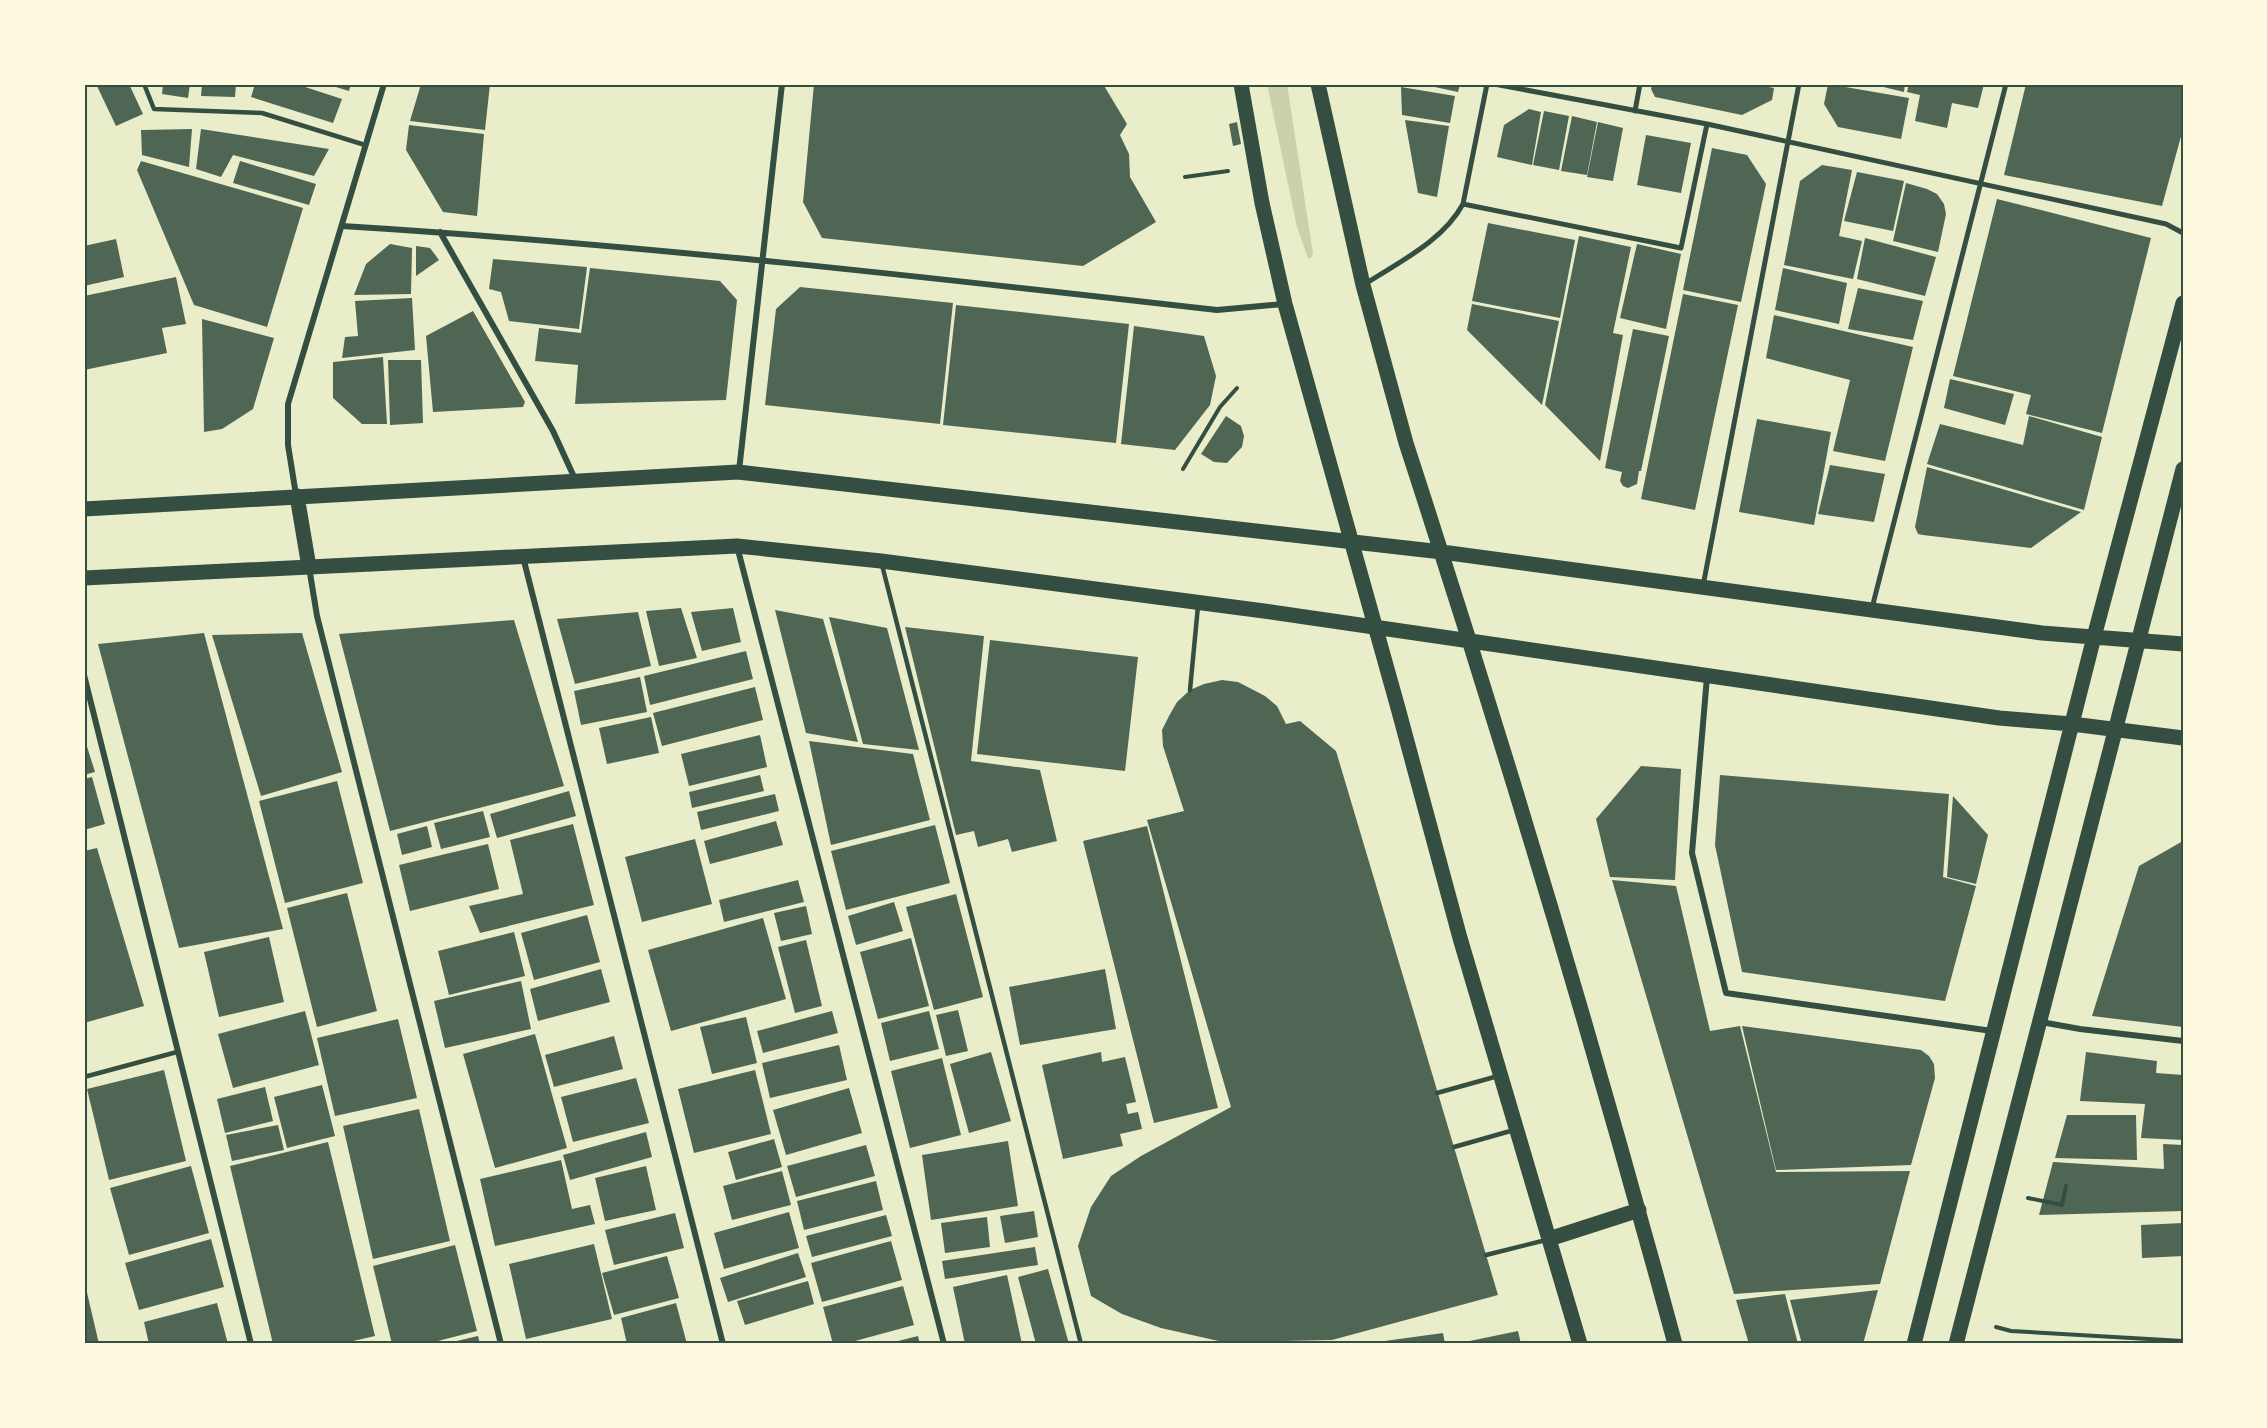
<svg xmlns="http://www.w3.org/2000/svg" width="2267" height="1428" font-family="'Work Sans',sans-serif">
<rect width="100%" height="100%" fill="#e9edc9"/>
<path fill="#cad2ad" d="M1267 84H1287L1313 254 1311 258H1308L1297 227Z"/>
<path fill="#4f6655" d="M96 84H129L143 114 116 126Z
M163 84H190L188 98 162 94Z
M202 84H236L235 97 201 96Z
M255 84H296L342 99 333 123 251 97Z
M326 84H351L349 91Z
M421 84H490L485 130 410 121Z
M814 84H1103L1127 124 1120 135 1129 154 1130 177 1156 222 1083 266 822 238 803 202Z
M1421 84H1460L1458 92Z
M1652 84H1753L1774 88 1772 100 1742 115 1655 97 1651 89Z
M1828 84 1909 98 1901 139 1838 127 1824 104Z
M1871 84H1905L1904 92Z
M1909 84H1984L1978 108 1952 103 1947 128 1915 121 1920 95 1907 92Z
M2026 84H2183V129L2162 206 2004 175Z
M1401 87 1455 96 1450 123 1402 115Z
M1529 109 1541 112 1532 165 1497 157 1504 125Z
M1544 111 1569 116 1559 170 1533 165Z
M1572 116 1597 122 1587 175 1561 171Z
M1405 120 1449 126 1437 197 1418 193Z
M1237 122 1241 144 1233 146 1229 124Z
M1598 122 1623 128 1613 181 1587 177Z
M409 125 484 134 477 216 443 212 406 150Z
M192 129 189 167 142 155 141 130Z
M201 129 329 149 314 176 233 155 221 177 196 169Z
M1646 135 1691 143 1681 193 1637 185Z
M1712 148 1747 155 1766 184 1741 302 1683 290Z
M141 161 303 208 267 327 194 305 137 170Z
M240 161 316 184 309 205 233 183Z
M1822 165 1852 170 1839 236 1862 241 1853 279 1784 265 1800 181Z
M1857 172 1904 181 1893 231 1844 221Z
M1906 183 1927 189 1937 194 1944 204 1946 214 1938 252 1893 241Z
M1997 199 2151 238 2102 433 2026 414 2031 395 1953 376Z
M1488 223 1575 240 1560 318 1472 301Z
M1579 236 1631 247 1613 333 1623 335 1600 461 1545 405Z
M1865 238 1936 257 1925 296 1857 279Z
M116 239 124 277 84 286V246Z
M390 244 412 248 411 294 354 295 366 264Z
M1637 244 1681 254 1666 329 1620 318Z
M416 246 430 248 439 260 416 276Z
M493 259 587 267 579 329 509 321 501 292 489 289Z
M590 268 720 281 737 300 726 400 575 404 578 365 535 361 539 328 581 333Z
M1783 268 1847 283 1839 324 1775 310Z
M176 277 186 324 162 328 167 353 84 370V296Z
M800 287 953 303 940 424 765 405 776 309Z
M1858 288 1923 301 1913 340 1848 329Z
M1683 294 1738 305 1695 510 1641 499Z
M412 298 415 350 342 358 345 337 358 336 355 301Z
M1472 304 1559 321 1542 405 1467 330Z
M956 305 1129 324 1116 443 943 425Z
M473 311 525 402 523 407 433 412 426 336Z
M1774 315 1913 347 1885 461 1833 451 1850 380 1766 358Z
M202 319 274 338 253 409 222 429 204 432Z
M1134 326 1204 336 1216 376 1210 405 1175 450 1121 444Z
M1633 329 1669 336 1641 471H1639L1637 484 1628 488 1623 486 1620 481 1622 472 1605 468Z
M383 357 387 424H362L333 398V362Z
M388 360H421L423 423 390 425Z
M1950 379 2014 394 2005 425 1944 408Z
M1226 416 1241 426 1244 436 1242 447 1227 463 1214 462 1201 454Z
M2029 416 2102 437 2084 510 1927 464 1940 424 2023 445Z
M1757 419 1831 432 1814 525 1739 512Z
M1830 465 1885 474 1874 522 1818 514Z
M1927 467 2081 512 2031 548 1923 535 1918 534 1915 527Z
M681 608 697 658 659 666 646 611Z
M733 608 741 642 702 651 691 612Z
M775 610 823 619 858 742 806 733Z
M638 612 651 666 575 684 557 619Z
M829 617 887 628 919 750 863 744Z
M514 620 564 786 390 831 339 634Z
M905 627 984 636 971 761 1040 770 1057 841 1012 852 1008 839 978 847 974 831 956 835Z
M204 633 283 929 179 948 98 644Z
M302 633 342 772 261 796 212 635Z
M990 640 1138 657 1125 771 977 754Z
M746 651 753 679 650 705 644 676Z
M640 677 647 712 581 725 574 691Z
M1222 680 1238 682 1265 696 1277 706 1286 724 1300 721 1336 751 1498 1295 1332 1340 1223 1342 1161 1328 1122 1314 1091 1296 1078 1246 1091 1207 1111 1176 1141 1156 1231 1107 1147 820 1184 811 1163 746 1162 730 1169 716 1177 702 1190 690 1204 684Z
M755 687 763 720 662 746 653 713Z
M651 717 659 753 607 764 599 728Z
M760 735 767 767 689 786 681 754Z
M84 737 95 772 84 775Z
M809 741 913 754 930 820 831 845Z
M1641 766 1681 769 1675 880 1610 877 1596 819Z
M760 775 764 791 692 808 689 792Z
M1720 775 1949 794 1943 877 1976 886 1945 1001 1742 972 1715 845Z
M92 777 105 824 84 830V779Z
M337 781 363 883 285 903 259 801Z
M569 791 576 816 497 838 490 814Z
M775 794 779 811 701 830 697 812Z
M1953 796 1988 835 1976 884 1947 877Z
M483 811 490 837 441 849 434 823Z
M776 821 783 845 710 864 704 841Z
M573 824 594 905 480 933 469 906 523 894 510 840Z
M935 825 950 883 846 910 831 851Z
M427 826 432 847 402 855 397 834Z
M1147 826 1218 1108 1154 1123 1083 841Z
M695 839 712 904 642 922 625 857Z
M2183 841V1027L2092 1016 2139 866Z
M488 844 499 889 410 911 399 865Z
M97 848 144 1006 84 1023V851Z
M798 880 804 902 724 922 719 900Z
M1612 880 1676 886 1710 1031 1740 1026 1776 1172 1910 1171 1880 1284 1734 1294Z
M347 893 377 1011 317 1027 287 908Z
M956 894 983 997 934 1010 906 907Z
M894 902 903 931 856 945 848 916Z
M806 906 812 934 781 941 774 913Z
M587 915 600 962 534 980 521 933Z
M763 918 786 999 671 1031 648 950Z
M514 932 525 976 449 995 438 951Z
M269 937 284 1002 219 1017 204 952Z
M911 938 929 1006 878 1019 860 952Z
M806 940 822 1006 795 1013 778 947Z
M601 969 610 1002 538 1021 530 989Z
M1105 969 1116 1029 1020 1045 1009 987Z
M521 981 531 1029 445 1048 434 1001Z
M958 1010 968 1051 946 1056 936 1015Z
M305 1011 319 1065 233 1088 218 1034Z
M832 1011 838 1033 763 1053 757 1031Z
M929 1011 939 1049 890 1061 881 1023Z
M746 1017 757 1063 712 1074 700 1027Z
M398 1019 417 1098 335 1116 317 1038Z
M1742 1026 1921 1050 1929 1056 1934 1064 1935 1078 1911 1165 1776 1170Z
M535 1034 567 1148 495 1168 463 1054Z
M614 1036 623 1069 554 1087 545 1055Z
M839 1045 847 1080 770 1098 762 1063Z
M991 1052 1011 1121 969 1133 950 1064Z
M1101 1052 1102 1062 1125 1057 1136 1102 1126 1104 1128 1114 1138 1112 1142 1129 1120 1134 1123 1146 1063 1159 1042 1065Z
M2086 1052 2157 1061 2156 1073 2183 1075V1140L2141 1138 2145 1104 2080 1101Z
M942 1058 961 1135 910 1148 891 1071Z
M164 1070 186 1161 109 1180 87 1089Z
M755 1070 771 1134 694 1153 678 1089Z
M636 1078 649 1123 573 1142 561 1097Z
M322 1085 335 1136 287 1148 274 1097Z
M265 1087 273 1121 225 1133 217 1099Z
M849 1088 862 1133 786 1155 773 1110Z
M419 1109 450 1241 373 1259 343 1126Z
M2067 1115H2136L2137 1160 2055 1158Z
M278 1125 284 1150 232 1161 226 1135Z
M646 1132 652 1157 570 1180 563 1155Z
M774 1139 782 1167 736 1180 728 1152Z
M1008 1141 1018 1206 931 1220 922 1155Z
M328 1142 375 1336 340 1344H273L230 1166Z
M2163 1144 2183 1145V1211L2039 1215 2053 1162 2164 1169Z
M866 1145 875 1176 796 1197 787 1166Z
M561 1160 572 1209 590 1205 595 1224 495 1246 480 1179Z
M191 1166 209 1233 129 1255 110 1188Z
M646 1166 656 1210 605 1221 595 1178Z
M782 1171 791 1205 732 1220 723 1186Z
M876 1181 883 1210 804 1230 797 1201Z
M1034 1211 1038 1237 1005 1243 1000 1216Z
M789 1212 799 1248 724 1269 714 1233Z
M675 1213 684 1248 614 1265 605 1230Z
M886 1215 892 1236 812 1257 806 1236Z
M987 1217 990 1247 945 1253 941 1223Z
M2183 1223V1256L2142 1258 2141 1225Z
M211 1239 224 1287 139 1310 125 1263Z
M891 1241 902 1280 822 1302 811 1263Z
M594 1244 612 1319 526 1339 509 1264Z
M455 1245 477 1331 426 1344H392L373 1266Z
M1035 1247 1038 1265 945 1279 942 1261Z
M798 1253 806 1277 728 1302 720 1278Z
M667 1256 679 1298 614 1315 602 1273Z
M1048 1269 1069 1344H1036L1018 1277Z
M1007 1275 1022 1344H965L953 1287Z
M808 1281 814 1304 745 1325 737 1301Z
M85 1284 99 1344H84Z
M903 1286 914 1325 844 1344H833L823 1307Z
M1878 1290 1863 1344H1802L1790 1300Z
M1785 1294 1798 1344H1749L1736 1300Z
M217 1303 228 1344H149L144 1322Z
M676 1303 687 1344H627L621 1318Z
M1518 1331 1521 1344H1460V1343Z
M1443 1333 1445 1344H1370V1343Z
M478 1336 480 1344H448V1343Z
M918 1336 920 1344H890V1343Z"/>
<g fill="none" stroke-linecap="round" stroke-linejoin="round">
<path stroke="#344e41" stroke-width="4" d="M1185 177 1228 171
M1183 469 1220 407 1237 388
M2028 1198 2062 1205 2066 1186
M1996 1327 2011 1331 2183 1341"/>
<path stroke="#344e41" stroke-width="4.5" d="M144 84 154 109 262 113 365 145
M882 565 1081 1344
M1190 690 1198 606
M84 1077 177 1052
M1437 1093 1498 1076
M1454 1147 1514 1130
M1486 1255 1546 1240"/>
<path stroke="#344e41" stroke-width="5" d="M1494 84 1707 124 2166 224 2183 233
M1635 111 1640 84
M1463 204 1681 248 1707 124
M1365 284C1399 262 1443 241 1463 204L1487 84
M1703 586 1799 84
M1872 608 2006 84"/>
<path stroke="#344e41" stroke-width="6" d="M342 226C635 244 926 277 1217 310L1284 304
M440 232 553 431 575 479
M739 471 782 84
M296 495 288 445V404L384 84
M737 546 944 1344
M523 557 723 1344
M309 567 317 616 501 1344
M84 675 251 1344
M1707 677 1692 853 1726 993 1992 1031
M2041 1022 2080 1029 2183 1041"/>
<path stroke="#344e41" stroke-width="15" d="M1241 84 1262 203 1285 304 1398 708 1460 938 1580 1344
M1318 84 1363 285 1406 443C1503 741 1593 1041 1675 1344
M297 496 309 567
M84 509 738 472 1442 552 2042 633 2183 644
M84 578 737 546 881 561 1264 611 1999 718 2072 724 2183 738
M1549 1239 1639 1210
M1914 1344 2094 637 2183 303
M1956 1344 2183 469"/>
</g>
<rect width="2267" height="1428" fill="none" stroke="#fefae0" stroke-width="171"/>
<rect x="86" y="86" width="2096" height="1256" fill="none" stroke="#344e41" stroke-width="2"/>
</svg>
